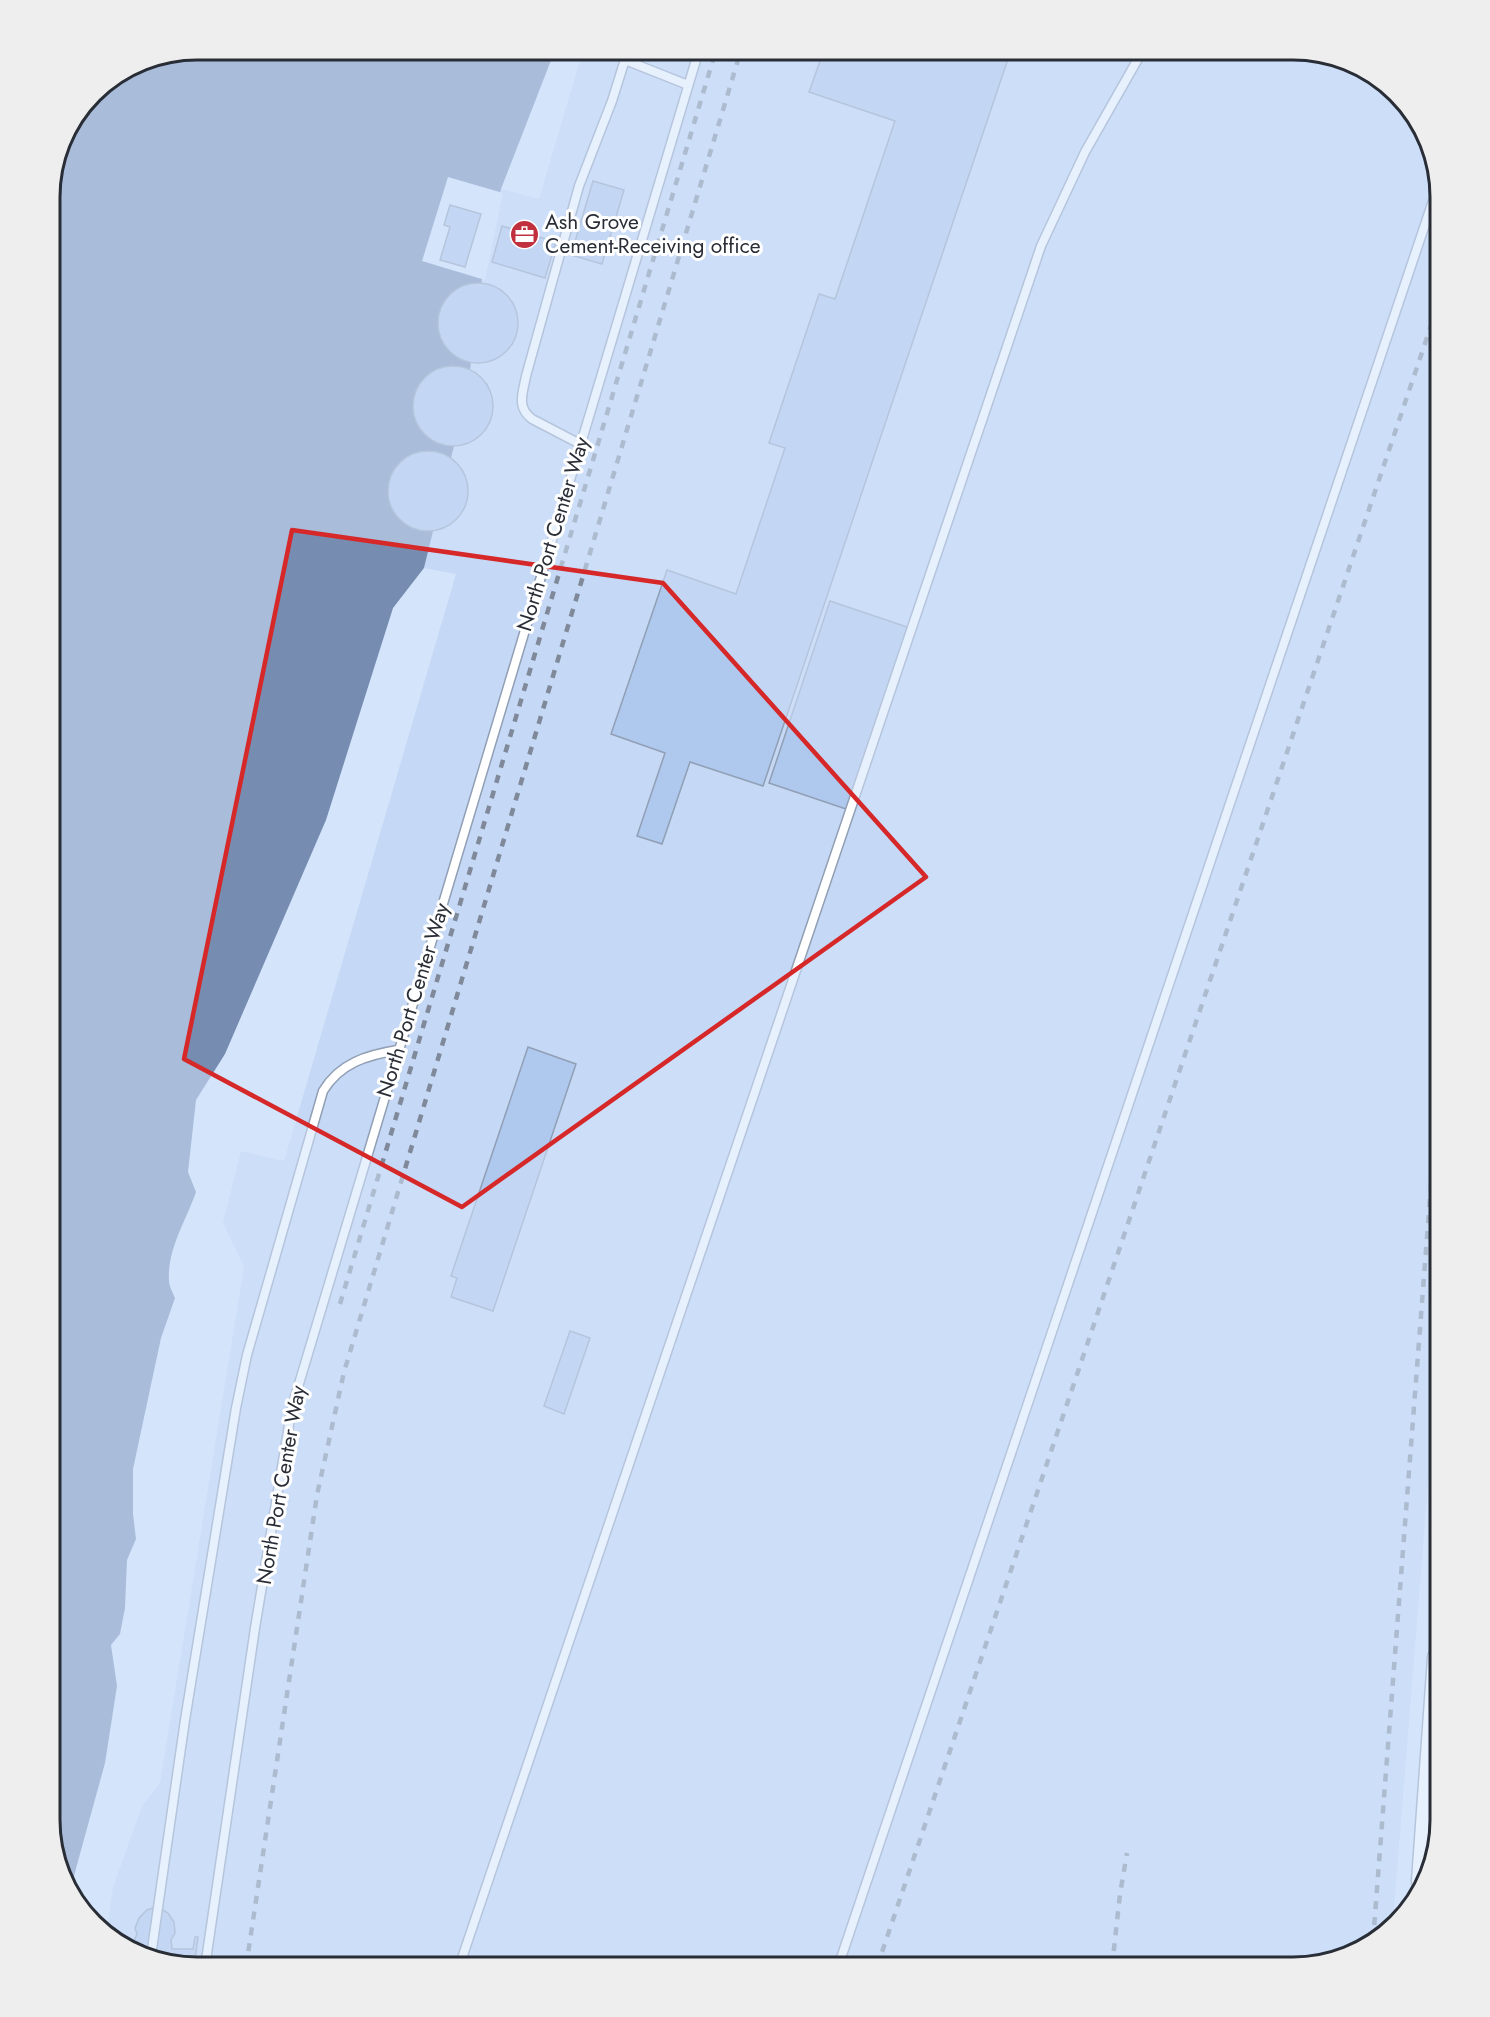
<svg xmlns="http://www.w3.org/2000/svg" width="1490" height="2017" font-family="Jost,sans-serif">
<rect width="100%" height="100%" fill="#d4e4fb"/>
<path fill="#c5d8f5" d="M583 50H1302L1367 69 1421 123 1440 197V1335L1393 1921 1367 1948 1293 1967H188L123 1948 107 1931 113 1887 142 1806 160 1783 244 1267 223 1223 241 1151 284 1161 456 574 424 568 467 393 483 271 501 189 539 199Z"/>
<path fill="#768db1" d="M197 50H555L501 189 483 271 467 393 424 568 393 608 326 820 225 1054 196 1100 188 1172 196 1192C186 1221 167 1249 169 1281 169 1286 173 1293 175 1298L161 1338 133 1469V1514L136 1539 127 1560 125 1608 120 1634 111 1645 117 1686 105 1763 69 1894 50 1820V187L65 131 99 86 141 61Z"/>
<path fill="#d4e4fb" d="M448 177 503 193 485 280 422 261Z"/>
<path fill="#afc8ee" stroke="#919fb5" stroke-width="1.5" d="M824 50H1011L763 786 690 762 662 844 637 836 665 753 611 734 667 570 736 594 785 448 769 443 819 294 835 299 895 121 809 92Z
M593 181 624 190 602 264 571 255Z
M450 205 481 214 465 267 440 260 450 227 444 225Z
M502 226 556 242 545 278 492 262Z
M438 323a40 40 0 1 1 80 0a40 40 0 1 1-80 0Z
M413 406a40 40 0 1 1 80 0a40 40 0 1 1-80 0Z
M388 491a40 40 0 1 1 80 0a40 40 0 1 1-80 0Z
M830 601 910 628 849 810 769 783Z
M528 1047 576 1064 493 1311 451 1297 457 1278 451 1276Z
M570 1331 590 1338 564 1414 544 1406Z
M153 1908 161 1909 168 1913 174 1922 175 1933 171 1940 172 1949H193L195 1937H198L194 1967H188L133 1951V1943L137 1934 135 1928 139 1918 147 1910Z"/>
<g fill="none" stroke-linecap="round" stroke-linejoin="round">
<defs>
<path id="lane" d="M625 60 688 85
M580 444 532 419C516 407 523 393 526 376L579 186 612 101 628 50
M151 1956 185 1720 236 1408 247 1355 323 1091C340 1063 367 1055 398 1050
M205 1967 255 1628 292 1407 699 50
M459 1967 1041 246 1085 152 1143 50
M838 1967 1438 186"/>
<path id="secondary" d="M1424 1881 1440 1658"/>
</defs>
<use href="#lane" stroke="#919fb5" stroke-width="11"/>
<use href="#secondary" stroke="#919fb5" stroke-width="27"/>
<use href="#lane" stroke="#fff" stroke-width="8"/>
<use href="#secondary" stroke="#fff" stroke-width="24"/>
<path stroke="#7f8999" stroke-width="4.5" stroke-dasharray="8 8" stroke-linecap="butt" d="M1440 788V677
M340 1304 716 50
M1373 1941 1440 1068
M246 1967 317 1495 344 1372 741 50
M877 1967 1440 299
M1112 1967 1120 1894 1127 1853"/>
</g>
<path d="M0 0H1490V2017H0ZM292 530 663 583 926 877 462 1207 184 1059Z" fill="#d4e4fb" fill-opacity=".55" fill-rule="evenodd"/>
<path fill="none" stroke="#d62828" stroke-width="4.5" stroke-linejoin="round" d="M292 530 663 583 926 877 462 1207 184 1059Z"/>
<defs>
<symbol id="office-disc" viewBox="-11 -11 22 22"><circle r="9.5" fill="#c0303d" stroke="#fff"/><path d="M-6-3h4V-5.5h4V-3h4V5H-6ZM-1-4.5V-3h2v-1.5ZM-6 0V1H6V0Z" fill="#fff"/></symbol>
</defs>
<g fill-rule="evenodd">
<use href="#office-disc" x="508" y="218" width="33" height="33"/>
</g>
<g text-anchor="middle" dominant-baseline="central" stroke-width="6" stroke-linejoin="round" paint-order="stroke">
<g font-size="21" fill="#282d36" stroke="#fff" text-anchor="start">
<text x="545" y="222">Ash Grove<tspan x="545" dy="24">Cement-Receiving office</tspan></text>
</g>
<g font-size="21" fill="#282d36" stroke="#fff">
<text transform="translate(553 534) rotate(-73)">North Port Center Way</text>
<text transform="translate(413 1000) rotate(-73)">North Port Center Way</text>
<text transform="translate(281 1485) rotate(-80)">North Port Center Way</text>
</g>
</g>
<path d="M0 0H1490V2017H0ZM197 60H1293A137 137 0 0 1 1430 197V1820A137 137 0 0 1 1293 1957H197A137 137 0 0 1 60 1820V197A137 137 0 0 1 197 60Z" fill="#eeeeef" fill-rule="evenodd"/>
<path fill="none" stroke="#282d36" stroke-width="3" d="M197 60H1293A137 137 0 0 1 1430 197V1820A137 137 0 0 1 1293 1957H197A137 137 0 0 1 60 1820V197A137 137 0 0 1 197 60Z"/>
</svg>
